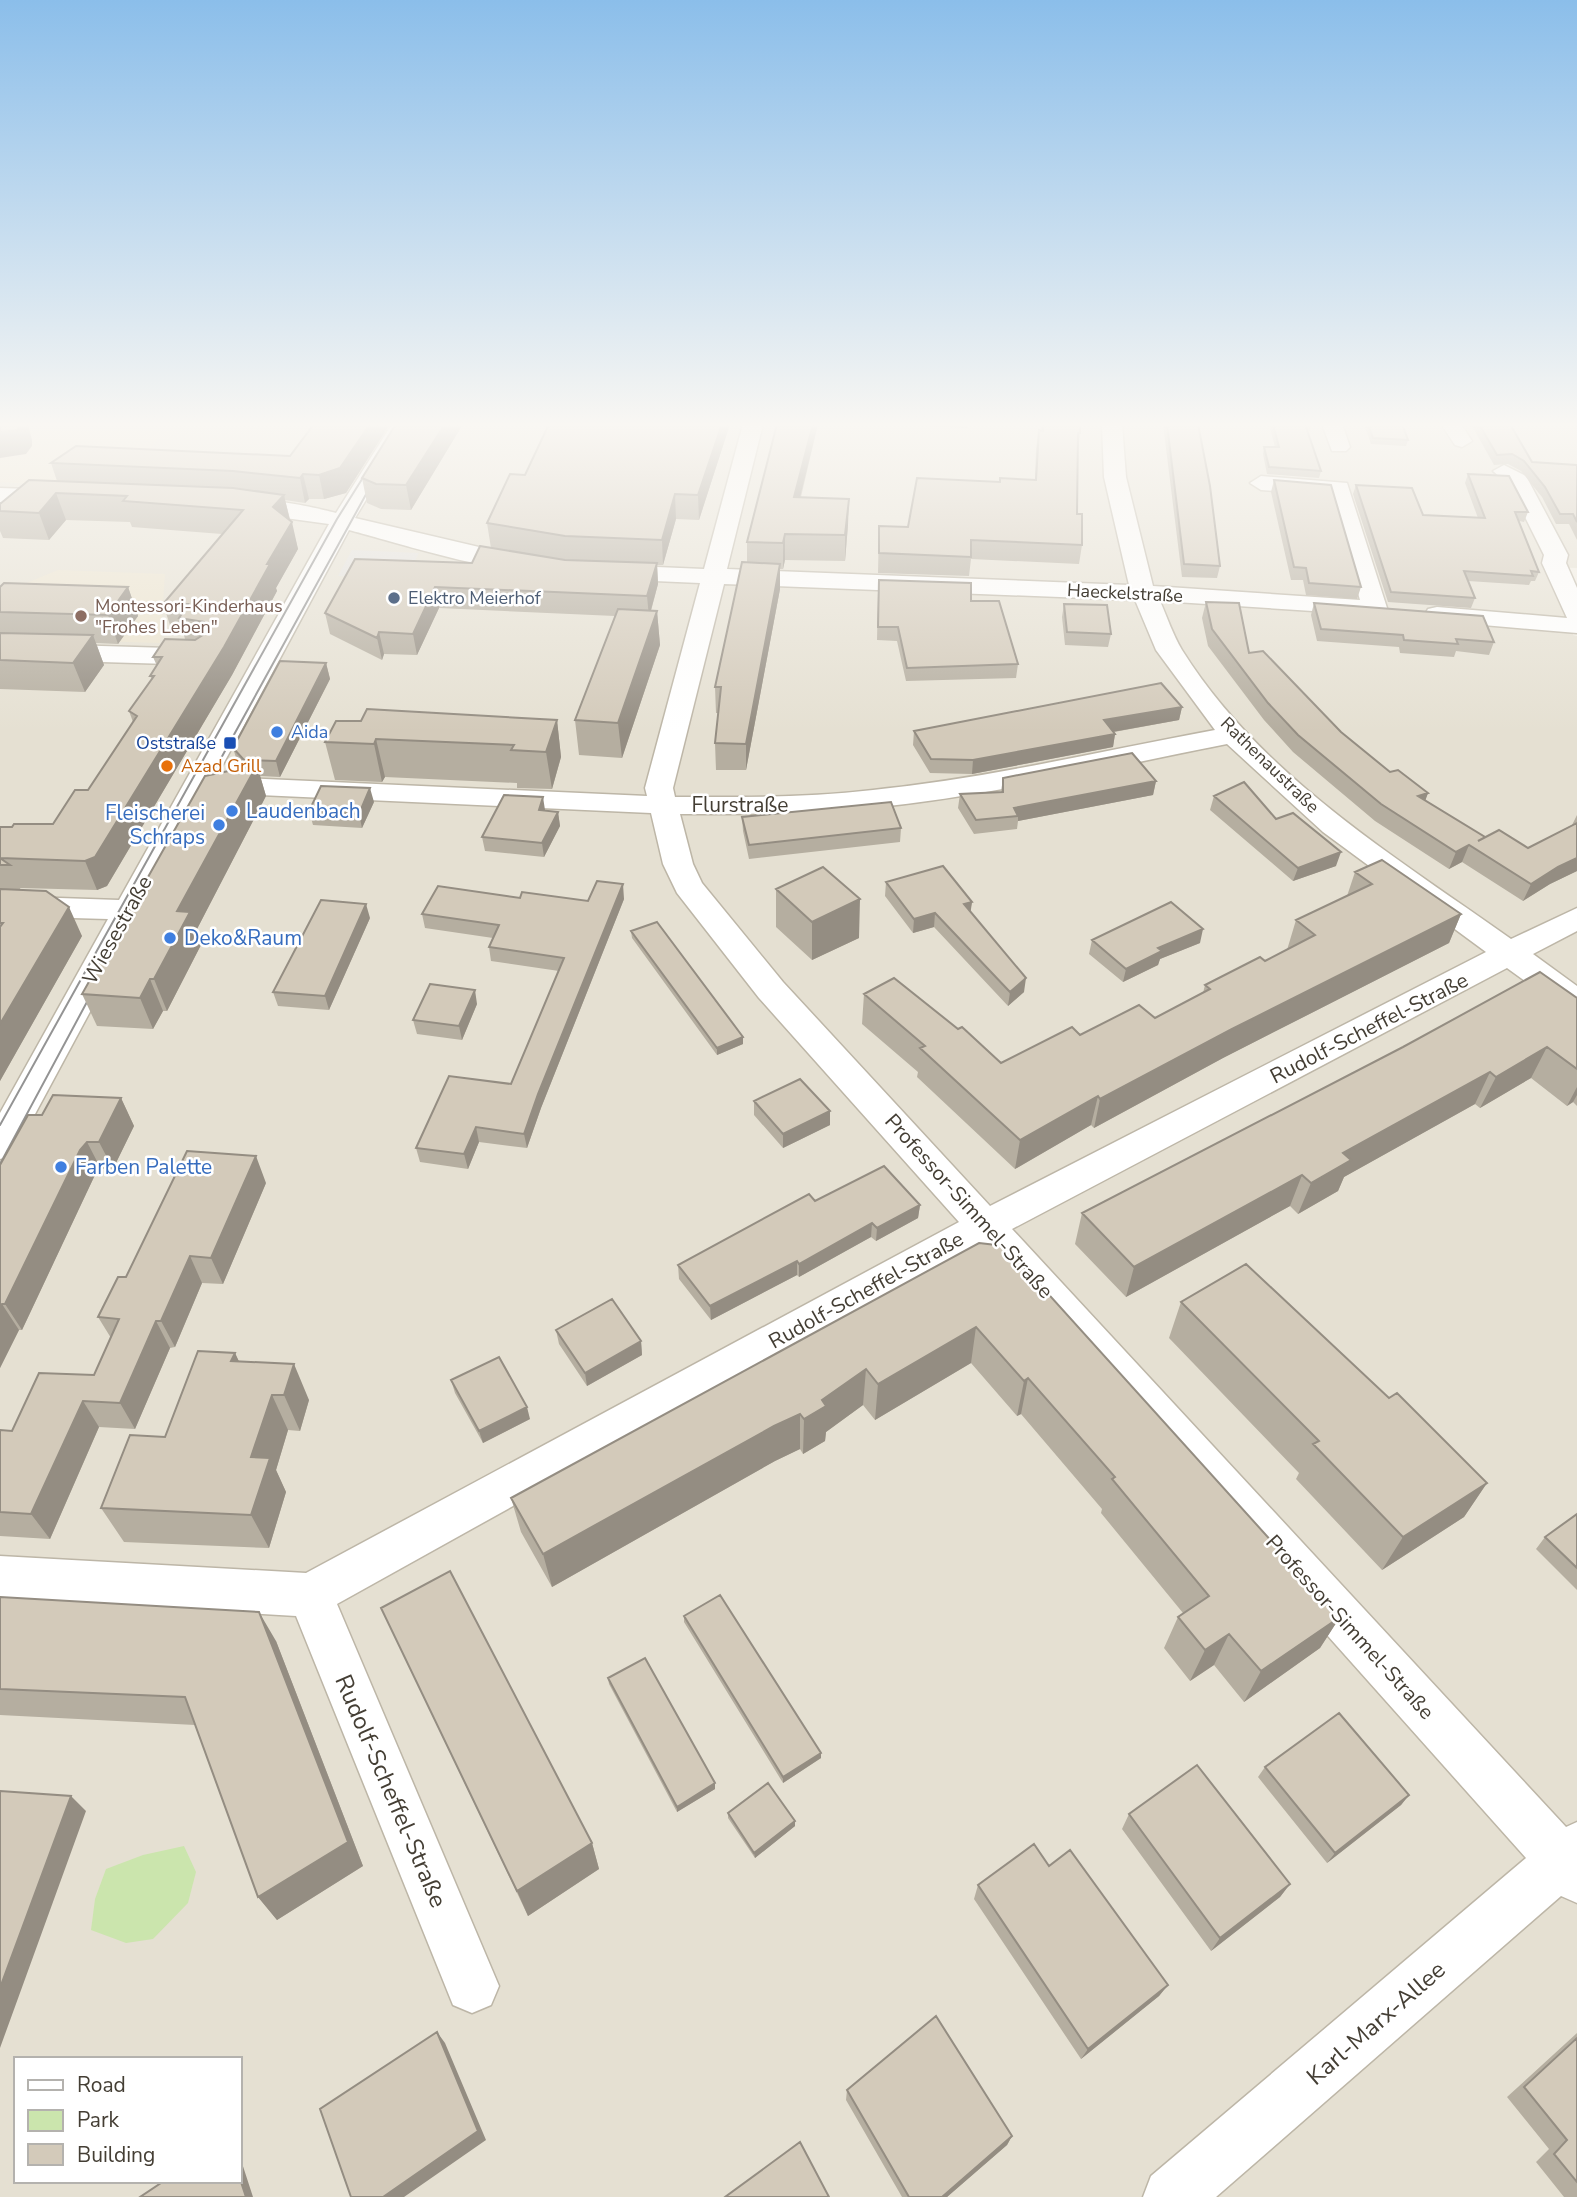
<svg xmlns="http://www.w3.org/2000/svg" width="1577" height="2197" font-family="'Nunito Sans',sans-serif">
<rect width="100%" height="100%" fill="#f2eee4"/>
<path fill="#e5e0d2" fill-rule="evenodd" d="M0 424H1577V568L1546 567 1573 635 1577 636V2197H0ZM16 2059H240V2181H16Z"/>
<path fill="#ebe3ce" d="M0 424H165L161 430 175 431 169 439H158L138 461 63 486 0 482Z
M58 570 165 574 160 643 0 638V594Z"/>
<path fill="#cbe5ad" d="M184 1846 196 1872 188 1903 153 1939 126 1943 91 1930 95 1899 106 1869 143 1855Z"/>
<path fill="#e2e0dc" d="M352 550 419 553 411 568 440 579 338 576Z"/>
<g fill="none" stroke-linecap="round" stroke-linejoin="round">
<defs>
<path id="minor" d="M392 424H412L355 518 530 559 534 564 530 569C502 576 384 539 349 530L13 1155 0 1159V1113L108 919 0 916V896L119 900 329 524 242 512 231 505C241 491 318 508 336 513Z
M743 424H763L727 569 1129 585 1104 477 1102 424H1122L1126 477 1153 586 1360 600 1330 494 1261 490 1250 483 1261 476 1347 483 1387 608 1384 613 1375 615 1160 601C1167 617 1173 635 1182 650 1260 775 1393 855 1511 939L1577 908V931L1533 954 1577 986V1013L1565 1010 1507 968 1012 1229 1566 1827 1577 1822V1903L1561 1896 1216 2197H1143L1151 2176 1526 1858 980 1246 337 1604 499 1986 491 2005 472 2013 453 2005 296 1616 0 1598V1556L306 1573 959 1222 759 998 677 893 663 864 651 813 240 794 230 792 226 786 230 780 240 778 647 796 645 788 700 583 609 579 601 577 597 572 601 567 609 565 704 569ZM724 584 1135 600 1156 650 1215 730C1102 751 988 778 873 790 807 798 741 797 675 797L673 788ZM1227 744 1323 832 1486 952 990 1206 783 982 702 883 693 864 680 814C744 814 807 814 871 808 990 796 1110 767 1227 744Z
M1322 424H1342L1350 447 1346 451H1332Z
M1441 424H1461L1472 441 1462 447 1455 445Z
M1504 465 1526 476 1568 555 1566 563 1577 588V633L1437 621 1428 619 1425 614 1428 609 1437 607 1567 618 1542 563 1544 555 1509 485 1493 471Z
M0 488 60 490 71 497 60 504 0 502Z
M0 643 203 649 212 652 216 657 212 662 203 665 0 659Z"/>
</defs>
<use href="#minor" stroke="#bdb6a7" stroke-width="3"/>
<use href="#minor" fill="#fff" fill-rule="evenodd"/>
<path stroke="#949494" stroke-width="2" d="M203 791 375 478
M0 1125 337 519 369 468
M0 1164 95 987"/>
</g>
<path fill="#b5aea0" d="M314 424H390L346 493 324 499H309L305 503 285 500 298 549 276 588 277 591 232 675 107 886 97 890 20 888 21 890 82 936 0 1081V827L53 824 88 790 133 722 129 711 152 679 150 676 157 666 153 657 185 639 183 631H172L163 604 222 534 132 527 130 522 66 520 49 540 3 538 0 531V504L57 481 51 463 290 456Z
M396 424H463L411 510 381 509 367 503 362 478Z
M549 424H730L699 520 676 519 663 565H657L658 584 651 611H657L660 645 622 758 579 755 575 720 615 616 439 608 417 655 384 654 382 660 330 634 325 613 472 563 491 548 487 523 525 475Z
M818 424 801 497 848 525 845 561 785 560 783 569H780V589L746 770H716L715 743 718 713H716L715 687 747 563V542Z
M886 424H968L967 428Z
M1041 424H1080V433L1078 451 1077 514 1082 545 1079 564 971 559 969 576 878 573 879 526 908 527 1000 482 1035 480 1036 449 1039 430 1041 431Z
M1163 424H1198L1220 566 1217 578 1182 577Z
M1269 424H1311L1310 431 1307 430 1321 471 1319 478 1267 474 1263 454 1264 447H1275Z
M1364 424H1402L1408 440 1406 446 1371 444Z
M1471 424H1510L1532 462 1577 465V540L1569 524H1556L1542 497 1521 471 1508 464 1494 465Z
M1468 474 1528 512 1524 522 1519 521 1539 572 1535 581H1531L1529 585 1468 581 1475 598 1471 608 1388 602 1353 494 1356 485 1423 515 1478 518 1465 483Z
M1274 480 1361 587 1357 599 1306 595 1303 580H1291L1271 492Z
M0 587H128L138 616 118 644 96 643 104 665 85 692 0 689Z
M878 593 971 601 1018 664 1016 678 906 681 897 641 877 640Z
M1206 602 1249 653 1341 732 1390 772 1428 793 1425 800 1485 837 1528 848 1572 825 1577 815V871L1550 884 1523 901 1462 862 1449 869 1375 821 1293 752 1264 720 1208 646 1202 618Z
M1314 603 1494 642 1489 655 1456 651 1454 657 1400 653 1399 647 1317 641 1311 615Z
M1064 604 1111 634 1108 647 1065 645 1062 617Z
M326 663 330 679 280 777 260 776 266 796 197 929 202 943 167 1011H163L153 1029 97 1026 82 994 242 768 238 764 233 748Z
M1182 707 1179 720 1114 732 1115 734 1113 747 972 774 930 773 913 745 914 731Z
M557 720 561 757 552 789 517 788V783L385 777 382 782 335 780 325 742 361 721Z
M1003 778 1156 781 1153 795 1018 821 1017 829 974 834 958 808 960 794 1001 792Z
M1214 796 1276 819 1336 866 1293 881 1210 810Z
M374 802 362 828 313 825 309 811Z
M545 811 558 812 560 826 544 857 485 851 482 837Z
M742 817 901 828 900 842 749 859 743 831Z
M1355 872 1461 914 1449 943 1223 1058 1094 1128 1091 1125 1015 1169 917 1077 918 1072 862 1024 864 994 958 1029 1001 1063 1080 1035 1155 1018 1203 993 1205 985 1265 961 1287 950 1296 920 1347 896Z
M886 882 972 902 970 911 1024 992 1008 1006 934 927 913 933 885 896Z
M776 889 859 938 812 960 776 927Z
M520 898 588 901 624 899 541 1108 527 1148 479 1142 468 1169 420 1162 416 1148 511 1084 559 971 491 961 489 947 493 938 425 928 422 914Z
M370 918 329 1010 278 1006 273 992Z
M631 931 743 1044 717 1055 632 938Z
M1092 940 1200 943 1160 959 1158 965 1123 982 1089 954Z
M1577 998V1106L1573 1102 1567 1106 1531 1078 1480 1108 1475 1104 1344 1177 1338 1191 1298 1214 1290 1206 1126 1297 1075 1244 1082 1213Z
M477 1004 462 1040 417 1034 413 1020Z
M121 1098 134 1126 113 1169H101L94 1177 22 1330H19L0 1368V1165L42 1115Z
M754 1101 830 1111V1125L783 1148 754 1115Z
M266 1183 223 1284 202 1283 175 1347 170 1348 135 1429 99 1427 50 1539 0 1536V1430L12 1431 94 1375 111 1338 98 1317 126 1277Z
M815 1201 920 1205 918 1218 876 1241 871 1237 799 1277 797 1275 711 1320 679 1279 678 1265Z
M979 1243 1340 1617 1320 1648 1244 1702 1214 1665 1190 1681 1164 1648 1178 1617 1183 1613 1101 1513 1102 1509 1021 1414 1017 1416 971 1363 875 1420 863 1405 826 1432 825 1441 803 1454 800 1449 775 1461 552 1587 521 1532 511 1498Z
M1181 1302 1487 1483 1464 1517 1382 1570 1296 1479 1299 1473 1169 1338Z
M556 1330 641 1341 642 1355 587 1386 559 1344Z
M235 1353 239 1362 309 1400 300 1431 288 1430 276 1470 286 1492 269 1548 124 1542 101 1508 165 1437Z
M451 1380 530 1419 483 1443 455 1393Z
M1577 1514V1590L1536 1549 1545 1537Z
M0 1597 276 1641 363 1866 277 1920 258 1897 195 1725 0 1715Z
M381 1608 592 1843 599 1869 528 1916Z
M684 1616 821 1758 783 1783 684 1622Z
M608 1678 715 1783V1789L677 1812 609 1684Z
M1265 1767 1409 1795 1401 1805 1327 1863 1258 1777Z
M728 1813 795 1826 755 1858 728 1818Z
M1129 1814 1290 1884 1280 1897 1211 1951 1122 1829Z
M1049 1866 1168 1985 1159 1996 1081 2059 974 1899 978 1885Z
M1577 2033V2197H1564L1536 2162 1549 2149 1507 2097Z
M847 2090 1012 2136 1007 2145 947 2197H902L846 2100Z"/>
<path fill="#948d82" d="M22 424H28L32 440V446L26 454 0 458V432Z
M370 424H390L346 493 324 499 319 475Z
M445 424H463L411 510 406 485Z
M722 424H730L699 520 698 495Z
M813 424H818L794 522V497Z
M303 474 309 499 305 503 300 478Z
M56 493 66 520 49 540 39 513Z
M675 494 676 519 663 565 662 540Z
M284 495 290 521 273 507Z
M849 499 848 525 845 561V535Z
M292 522 298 549 276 588 277 591 232 675 107 886 97 890 85 861 267 564Z
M785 534V560L783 569V543Z
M657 563 658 584 649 617 647 596Z
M780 564V589L746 770V744Z
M128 587 138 616 118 644 108 615Z
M435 587 439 608 417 655 413 634Z
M657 611 660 645 622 758 618 723Z
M379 632 384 654 382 660 377 638Z
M93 635 104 665 85 692 73 663Z
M326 663 330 679 280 777 276 761Z
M1182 707 1179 720 1101 734 1104 720Z
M557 720 561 757 552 789 546 752Z
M1115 734 1113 747 972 774 973 760Z
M376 739 385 777 382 782 374 744Z
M257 765 266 796 197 929 202 943 167 1011 154 979 177 911Z
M1156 781 1153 795 1018 821V816L1014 808Z
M370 788 374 802 362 828 359 814Z
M1428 793 1422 810 1418 796Z
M543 797 545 810H539Z
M558 812 560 826 544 857 542 843Z
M1469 845 1462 862 1449 869 1456 852Z
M1341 852 1336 866 1293 881 1298 868Z
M1577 858V871L1550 884 1523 901 1531 884 1558 867Z
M623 884 624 899 541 1108 527 1148 524 1134 538 1094Z
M860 899 859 938 812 960V922Z
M972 902 970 916 964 904Z
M366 904 370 918 329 1010 325 996Z
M69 907 82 936 0 1081V1024Z
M935 913 934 927 913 933 914 919Z
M1461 914 1449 943 1223 1058 1094 1128 1100 1099 1232 1029Z
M1203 929 1200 943 1160 959 1158 965 1123 982 1126 969 1158 948Z
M1026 978 1024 992 1008 1006 1010 992Z
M150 979 163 1011 153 1029 140 998Z
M475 990 477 1004 462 1040 459 1026Z
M743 1037V1044L717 1055V1048Z
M1547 1047 1531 1078 1480 1108 1496 1077Z
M1490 1072 1475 1104 1344 1177 1338 1191 1298 1214 1311 1183 1343 1153Z
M1577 1087V1095L1573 1102 1567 1106Z
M1098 1096 1091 1125 1015 1169 1020 1140Z
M121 1098 134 1126 113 1169 99 1142Z
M830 1111V1125L783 1148V1134Z
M476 1127 479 1142 468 1169 464 1154Z
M87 1142 101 1169 94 1177 22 1330 5 1304 80 1150Z
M256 1156 266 1183 223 1284 211 1258Z
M1302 1175 1290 1206 1126 1297 1134 1267Z
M920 1205 918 1218 876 1241 877 1228Z
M872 1223 871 1237 799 1277V1264Z
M190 1256 202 1283 175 1347 161 1321Z
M797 1261V1275L711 1320 710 1306Z
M2 1304 19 1330 0 1368V1308Z
M156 1321 170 1348 135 1429 120 1403Z
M976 1327 971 1363 875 1420 878 1384Z
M641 1341 642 1355 587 1386 585 1373Z
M235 1353 252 1389 231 1361Z
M294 1364 309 1400 300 1431 284 1395Z
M866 1369 863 1405 826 1432 825 1441 803 1454 804 1419 822 1400Z
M1028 1378 1021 1414 1017 1416 1024 1381Z
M272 1395 288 1430 276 1470 286 1492 269 1548 251 1515V1457Z
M83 1401 99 1427 50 1539 31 1514Z
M527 1407 530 1419 483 1443 479 1431Z
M800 1414V1449L775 1461 552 1587 543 1554 774 1426Z
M1487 1483 1464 1517 1382 1570 1403 1537Z
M259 1612 276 1641 363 1866 277 1920 258 1897Z
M1340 1617 1320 1648 1244 1702 1261 1671Z
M1229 1634 1214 1665 1190 1681 1205 1650Z
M821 1753V1758L783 1783V1777Z
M715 1783V1789L677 1812V1807Z
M1409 1795 1401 1805 1327 1863 1335 1853Z
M71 1796 86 1811 0 2048V1988Z
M795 1821V1826L755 1858 754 1853Z
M592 1843 599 1869 528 1916 517 1891Z
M1290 1884 1280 1897 1211 1951 1220 1938Z
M1168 1985 1159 1996 1081 2059 1088 2049Z
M437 2032 445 2043 486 2140 404 2197H383Z
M1012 2136 1007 2145 947 2197H942Z
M240 2157 253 2197H246L240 2179Z"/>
<path fill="#d3caba" stroke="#948d82" stroke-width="2" d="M0 424H22L17 430 0 432Z
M314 424H370L340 468 319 475 303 474 300 478 233 471 51 463 76 446 290 456Z
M396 424H445L406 485 376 484 362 478Z
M549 424H722L698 495 675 494 662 540 565 536 487 523 510 474 525 475Z
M777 424H813L794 497 849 499 845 535 785 534 783 543 747 542Z
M1043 424H1080V433H1078L1077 514H1082V545L971 540V557L879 553V526L908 527 917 478 1000 482V478L1036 480 1039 430 1043 431Z
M1167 424H1198L1210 486 1220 566 1184 564Z
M1273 424H1305L1321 471 1269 467 1264 447H1279Z
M1368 424H1402L1408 440 1373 438Z
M1479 424H1510L1532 462 1577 465V522L1573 514H1560L1545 487 1524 461 1512 454 1497 455Z
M1468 474 1509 476 1528 512H1515L1539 572 1531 571 1533 576 1464 571 1475 598 1391 592 1356 485 1412 488 1423 515 1485 518Z
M29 480 233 488 284 495 273 507 292 522 267 564H270L224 647 95 857 85 861 0 858 10 865H0V827H12L14 824H53L75 790H88L137 716 129 711 154 676H150L162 657H153L165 639 195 640 209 631 204 622 179 618 188 604H163L243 510 123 501 127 496 56 493 39 513 0 511V504Z
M1274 480 1331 485 1361 587 1309 583 1306 568 1294 567Z
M480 546 565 560 657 563 647 596 435 587 413 634 379 632 377 638 325 613 355 559 472 563Z
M742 562 780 564 746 744 715 743 721 687H715Z
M879 580 971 583V601H999L1018 664 907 668 898 627H878Z
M4 583 128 587 108 615 0 612V587Z
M1206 602 1239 603 1249 653 1263 651 1341 732 1390 772 1398 770 1428 793 1418 796 1485 837 1478 841 1499 830 1528 848 1577 823V858L1558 867 1531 884 1469 845 1456 852 1381 804 1298 735 1268 703 1212 629Z
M1314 603 1483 616 1494 642 1456 639 1458 644 1404 640 1403 635 1321 629Z
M1064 604 1107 605 1111 634 1067 632Z
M618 609 657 611 618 723 575 720Z
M0 633 93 635 73 663 0 660Z
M280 661 326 663 276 761 244 760 233 748Z
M1161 683 1182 707 1104 720 1115 734 973 760 931 759 914 731Z
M367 709 557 720 546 752 511 750 514 745 376 739 374 744 325 742 336 721H361Z
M1132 753 1156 781 1014 808 1018 816 976 820 960 794 1003 792V778Z
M257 765 177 911 190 912 154 979H150L140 998 82 994 205 776Z
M1244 782 1276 819 1293 813 1341 852 1298 868 1214 796Z
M321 786 370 788 359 814 309 811Z
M504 795 543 797 539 810 558 812 542 843 482 837Z
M891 802 901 828 749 845 742 817Z
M1382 860 1461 914 1232 1029 1100 1099 1098 1096 1020 1140 920 1048 925 1046 864 994 894 978 958 1029 962 1027 1001 1063 1072 1027 1080 1035 1139 1005 1155 1018 1210 989 1205 985 1260 957 1265 961 1315 935 1296 920 1372 884 1355 872Z
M943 866 972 902 964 904 1026 978 1010 992 935 913 914 919 886 882Z
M823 867 860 899 812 922 776 889Z
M597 881 623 884 538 1094 524 1134 476 1127 464 1154 416 1148 449 1076 511 1084 564 958 489 947 499 925 422 914 438 886 520 898 522 892 588 901Z
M0 889 46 891 69 907 0 1024V927L3 923H0Z
M321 900 366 904 325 996 273 992Z
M1171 902 1203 929 1158 948 1162 951 1126 969 1092 940Z
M657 922 743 1037 717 1048 631 931Z
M1540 972 1577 998V1069L1547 1047 1496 1077 1490 1072 1343 1153 1351 1160 1311 1183 1302 1175 1134 1267 1082 1213 1403 1047Z
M430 984 475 990 459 1026 413 1020Z
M800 1079 830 1111 783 1134 754 1101Z
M53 1095 121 1098 99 1142H87L80 1150 5 1304H2L0 1308V1165L28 1115H42Z
M187 1151 256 1156 211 1258 190 1256 161 1321H156L120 1403 83 1401 31 1514 0 1512V1430L12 1431 39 1373 94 1375 119 1319 98 1317 118 1277H126Z
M884 1166 920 1205 877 1228 872 1223 799 1264 797 1261 710 1306 678 1265 809 1194 815 1201Z
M979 1243 1005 1246 1340 1617 1261 1671 1229 1634 1205 1650 1178 1617 1209 1596 1112 1479 1115 1477 1028 1378 1024 1381 976 1327 878 1384 866 1369 822 1400 826 1406 804 1419 800 1414 774 1426 543 1554 511 1498Z
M1246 1264 1389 1398 1397 1393 1487 1483 1403 1537 1313 1444 1319 1441 1181 1302Z
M612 1299 641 1341 585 1373 556 1330Z
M198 1351 235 1353 231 1361 294 1364 284 1395H272L251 1457 270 1458 251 1515 101 1508 130 1435 165 1437Z
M499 1357 527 1407 479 1431 451 1380Z
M1577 1514V1568L1545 1537Z
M450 1571 592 1843 517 1891 381 1608Z
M720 1595 821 1753 783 1777 684 1616Z
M0 1597 259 1612 348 1842 258 1897 185 1697 0 1689Z
M645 1658 715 1783 677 1807 608 1678Z
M1339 1713 1409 1795 1335 1853 1265 1767Z
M1197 1765 1290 1884 1220 1938 1129 1814Z
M768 1783 795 1821 754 1853 728 1813Z
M0 1791 71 1796 0 1988Z
M1034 1844 1049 1866 1070 1850 1168 1985 1088 2049 978 1885Z
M936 2016 1012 2136 942 2197H909L847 2090Z
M437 2032 478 2131 383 2197H351L320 2109Z
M1577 2038V2182L1554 2154 1567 2140 1524 2087Z
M800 2142 829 2197H725Z
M240 2179 246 2197H140L164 2181H240Z"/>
<linearGradient id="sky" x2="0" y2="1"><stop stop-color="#8bbeea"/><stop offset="0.58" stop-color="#f9f7f3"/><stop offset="1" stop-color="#f9f7f3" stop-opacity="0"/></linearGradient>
<rect width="1577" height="732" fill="url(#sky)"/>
<circle fill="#5c6f8a" stroke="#fff" stroke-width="2.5" cx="394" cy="598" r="7"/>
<circle fill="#8d6e63" stroke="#fff" stroke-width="2.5" cx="81" cy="616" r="7"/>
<g fill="#3f7fe0" stroke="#fff" stroke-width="2.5">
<circle cx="277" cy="732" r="7"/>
<circle cx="232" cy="811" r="7"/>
<circle cx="219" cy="825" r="7"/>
<circle cx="170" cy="938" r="7"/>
<circle cx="61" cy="1167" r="7"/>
</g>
<rect fill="#1a4fb4" stroke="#fff" stroke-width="2.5" x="223" y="736" width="14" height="14" rx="3.5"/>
<circle fill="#e8710a" stroke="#fff" stroke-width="2.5" cx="167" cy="766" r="7"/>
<g text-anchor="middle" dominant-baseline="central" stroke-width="5" stroke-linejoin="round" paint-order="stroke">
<g font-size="18" fill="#443e34" stroke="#fff">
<text transform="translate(1125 593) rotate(3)">Haeckelstraße</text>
<text transform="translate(1270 765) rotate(44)">Rathenaustraße</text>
</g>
<g font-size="18" fill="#4e5e75" stroke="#fff" text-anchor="start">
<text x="408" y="598">Elektro Meierhof</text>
</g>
<g font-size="18" fill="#785e54" stroke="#fff" text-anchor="start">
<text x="95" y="606">Montessori-Kinderhaus<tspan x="95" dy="21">"Frohes Leben"</tspan></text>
</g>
<g font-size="18" fill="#366cbe" stroke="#fff" text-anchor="start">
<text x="291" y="732">Aida</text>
</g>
<g font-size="18" fill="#164399" stroke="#fff" text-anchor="end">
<text x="216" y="743">Oststraße</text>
</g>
<g font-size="18" fill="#c56008" stroke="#fff" text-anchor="start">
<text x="181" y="766">Azad Grill</text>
</g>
<g font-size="21" fill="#443e34" stroke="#fff">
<text x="740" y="805">Flurstraße</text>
<text transform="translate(117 930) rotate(-61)">Wiesestraße</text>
<text transform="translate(1369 1028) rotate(-27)">Rudolf-Scheffel-Straße</text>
<text transform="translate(969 1206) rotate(48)">Professor-Simmel-Straße</text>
<text transform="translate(866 1290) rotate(-29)">Rudolf-Scheffel-Straße</text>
<text transform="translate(1350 1627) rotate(48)">Professor-Simmel-Straße</text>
</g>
<g font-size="21" fill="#366cbe" stroke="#fff" text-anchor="start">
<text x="246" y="811">Laudenbach</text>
<text x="205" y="813" text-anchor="end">Fleischerei<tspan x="205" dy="24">Schraps</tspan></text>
<text x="184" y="938">Deko&amp;Raum</text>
<text x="75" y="1167">Farben Palette</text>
</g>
<g font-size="24" fill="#443e34" stroke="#fff">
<text transform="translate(391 1791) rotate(67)">Rudolf-Scheffel-Straße</text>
<text transform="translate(1376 2023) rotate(-41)">Karl-Marx-Allee</text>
</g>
</g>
<rect x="14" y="2057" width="228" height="126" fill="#ffffff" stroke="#b4b2ae" stroke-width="2"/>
<rect x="28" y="2080" width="35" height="10" fill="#ffffff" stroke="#b4b2ae" stroke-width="2"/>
<text x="77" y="2092" font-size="21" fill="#443e34">Road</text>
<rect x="28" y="2110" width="35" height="21" fill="#cbe5ad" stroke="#b4b2ae" stroke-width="2"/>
<text x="77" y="2127" font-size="21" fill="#443e34">Park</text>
<rect x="28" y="2144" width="35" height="21" fill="#d3caba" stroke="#b4b2ae" stroke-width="2"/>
<text x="77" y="2162" font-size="21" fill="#443e34">Building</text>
</svg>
